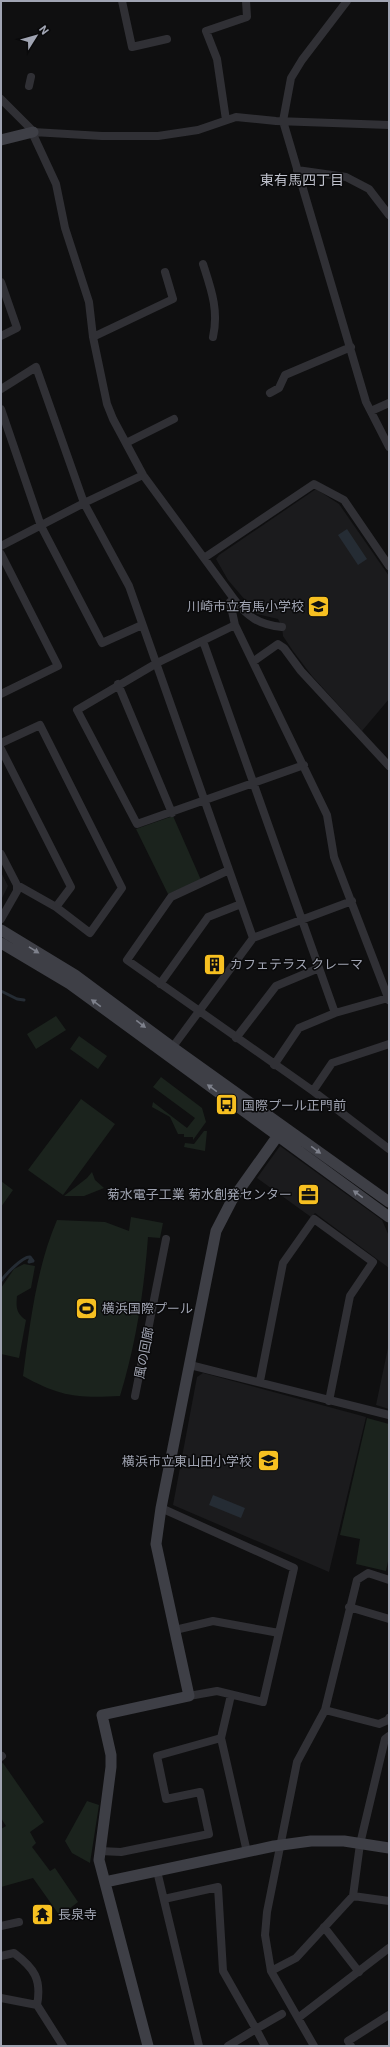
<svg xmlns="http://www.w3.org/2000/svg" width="390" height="2047" font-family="Roboto,'Noto Sans JP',sans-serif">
<rect width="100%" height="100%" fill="#0f0f10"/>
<path fill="#1b1b1d" d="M316 489 339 504 389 576V699L362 731 312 676 293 651 283 636 282 627 278 619 257 614 228 580 216 559 219 555Z
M1 872 8 886 1 900Z
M280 1146 382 1220 389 1236V1268L315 1213 311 1217 257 1178Z
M389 1343V1409L376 1405Z
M203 1373 366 1417 329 1572 173 1505 197 1377Z"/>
<path fill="#1b231d" d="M173 816 201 880 168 894 136 829Z
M56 1016 66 1030 36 1049 27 1034Z
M79 1036 107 1056 98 1069 70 1049Z
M161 1077 202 1108 206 1122 193 1140V1137H184V1134H178L170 1117 152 1107 153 1102 187 1128 195 1118 153 1087Z
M81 1099 115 1124 63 1195 28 1170Z
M204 1131H207L205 1151 184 1147 185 1143 194 1144Z
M92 1172 95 1180 104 1188 84 1196H64L87 1178Z
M1 1181 13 1190 1 1207Z
M131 1217 163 1223 160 1238 148 1237C144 1291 136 1344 120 1396 77 1398 61 1397 23 1376 30 1324 36 1269 57 1220L105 1222 129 1231Z
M24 1264 35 1266 31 1288 17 1296C16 1307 16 1313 26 1320L19 1358 1 1354V1288L14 1269Z
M367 1418 389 1424V1557L386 1571 356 1564 360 1539 340 1535Z
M3 1763 44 1822 30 1832 36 1843 32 1847 50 1871 55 1868 78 1902 60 1916 33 1878 1 1887V1829L6 1826 1 1818V1764Z
M87 1801 99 1805 90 1863 72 1853 65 1841Z"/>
<path fill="#252c34" d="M347 529 367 559 358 565 338 535Z
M213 1495 245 1508 241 1518 209 1505Z"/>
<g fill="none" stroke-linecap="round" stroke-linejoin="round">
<path stroke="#252c34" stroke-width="3" d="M1 991 17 999 24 1000
M1 1281C5 1275 23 1256 30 1257L33 1261 29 1262 30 1260"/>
<path stroke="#303035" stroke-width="8" d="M122 1 132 47 167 39
M347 1 302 60 291 78 283 121 366 402 389 447
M29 86 31 77
M1 99 30 128 56 184 65 228 89 302 93 337 107 404 113 419 143 475 234 599 230 602 235 625 327 815 334 857 389 1000
M226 120 217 59 206 31 247 17 246 1
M33 132 102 136H158L198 130 236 117 276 121 389 125
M297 170 346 177 369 189 389 215
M203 264C211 289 219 310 213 337
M1 282 17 328 1 336
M93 337 173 299 165 272
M1 389 36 367 84 503 143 475
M270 393 279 388 285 375 351 347
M1 409 41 526 102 643 142 625
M371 411 389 403
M126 443 174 419
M1 546 84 503 129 586 253 938 169 1052
M1 554 58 666 1 694
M204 558 314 484 344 500 389 566
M234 599C247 617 260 625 282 627
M235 625 157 663 77 710 137 824 304 765
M203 641 335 1013
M254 661 278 644 284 648 301 671 389 766
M118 684 172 813
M1 743 40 725 122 888 90 933 56 907 17 885
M1 749 71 887 56 907
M1 854 17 885V891L1 919
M229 870 171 897 127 960 313 1091 389 1149
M253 938 352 901
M160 984 208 917 241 904
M236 1038 276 986 319 968
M274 1065 299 1028 335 1013 388 998
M313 1091 332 1063 389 1044
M190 1365 389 1415
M260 1381 283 1263 314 1219 373 1262 350 1296 329 1401
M135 1396 166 1239
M161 1508 294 1568 263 1702 217 1691 189 1696
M349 1607 389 1619
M175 1630 213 1621 279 1633
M231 1695 221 1738 247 1852
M325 1710 379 1724 388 1720 389 1718
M1 1757 2 1756
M100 1851 121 1852 209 1834 200 1792 166 1799 157 1756 221 1738
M157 1871 199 2046
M353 1896 389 1901
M164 1899 218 1887 223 1971 256 2029 228 2046
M1 1926 19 1922
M324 1927 359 1972
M1 1956 14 1953C34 1968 42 1979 37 2005
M271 1971 296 1958 353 1896 360 1844 385 1739 389 1736
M1 1998 37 2005 63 2046
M298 2018 389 1948
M265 2046 256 2029 282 2014
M314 2046 271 1971 265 1935 267 1912 297 1762 325 1710 357 1580 368 1573 389 1580
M351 2046 348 2041 389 2015"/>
<path stroke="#3e3f46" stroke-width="11" d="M1 140 33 132
M1 930 75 975 172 1047 389 1202
M1 943 70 984 389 1217
M105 1882 274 1846 311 1841H344L389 1848
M148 2046 99 1860 111 1767V1755L102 1715 189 1696 156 1544 161 1508 216 1231 232 1200 284 1127"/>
</g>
<defs><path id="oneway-solid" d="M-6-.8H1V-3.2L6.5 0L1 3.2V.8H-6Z"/></defs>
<g fill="#7e818c">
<use href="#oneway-solid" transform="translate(34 950) rotate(32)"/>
<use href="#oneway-solid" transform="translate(96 1003) rotate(-144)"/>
<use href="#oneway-solid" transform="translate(141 1024) rotate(38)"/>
<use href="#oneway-solid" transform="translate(212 1088) rotate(-144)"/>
<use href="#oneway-solid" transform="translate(316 1150) rotate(36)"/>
<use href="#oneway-solid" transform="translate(358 1194) rotate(-144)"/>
</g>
<defs>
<symbol id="school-square" viewBox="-11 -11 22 22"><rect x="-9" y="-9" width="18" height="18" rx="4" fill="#f7c021" stroke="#0a0a0b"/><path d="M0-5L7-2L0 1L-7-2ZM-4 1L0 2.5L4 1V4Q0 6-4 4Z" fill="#111"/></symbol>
<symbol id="building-square" viewBox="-11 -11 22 22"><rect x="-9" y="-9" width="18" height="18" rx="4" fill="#f7c021" stroke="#0a0a0b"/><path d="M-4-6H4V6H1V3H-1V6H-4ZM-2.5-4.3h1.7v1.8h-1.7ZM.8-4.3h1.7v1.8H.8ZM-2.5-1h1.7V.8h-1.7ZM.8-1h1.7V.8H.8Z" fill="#111"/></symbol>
<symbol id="bus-square" viewBox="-11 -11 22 22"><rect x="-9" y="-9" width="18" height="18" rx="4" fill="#f7c021" stroke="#0a0a0b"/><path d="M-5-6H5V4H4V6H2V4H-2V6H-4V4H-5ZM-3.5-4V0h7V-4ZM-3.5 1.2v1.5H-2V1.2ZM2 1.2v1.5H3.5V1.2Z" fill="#111"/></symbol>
<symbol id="office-square" viewBox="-11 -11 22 22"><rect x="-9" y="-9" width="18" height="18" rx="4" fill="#f7c021" stroke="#0a0a0b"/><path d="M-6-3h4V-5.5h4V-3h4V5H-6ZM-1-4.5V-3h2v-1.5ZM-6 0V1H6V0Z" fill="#111"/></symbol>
<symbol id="stadium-square" viewBox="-11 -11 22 22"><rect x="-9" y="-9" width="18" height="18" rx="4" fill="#f7c021" stroke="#0a0a0b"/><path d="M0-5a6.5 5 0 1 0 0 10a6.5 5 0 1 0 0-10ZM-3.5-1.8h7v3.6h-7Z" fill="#111"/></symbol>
<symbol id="temple-square" viewBox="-11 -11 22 22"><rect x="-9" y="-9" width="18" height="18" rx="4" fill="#f7c021" stroke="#0a0a0b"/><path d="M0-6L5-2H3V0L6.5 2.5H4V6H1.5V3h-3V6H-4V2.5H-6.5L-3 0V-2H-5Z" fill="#111"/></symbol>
</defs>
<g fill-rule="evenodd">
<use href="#school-square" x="306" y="594" width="25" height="25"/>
<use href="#building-square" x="202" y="952" width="25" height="25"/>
<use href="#bus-square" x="214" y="1092" width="25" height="25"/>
<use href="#office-square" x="296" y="1182" width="25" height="25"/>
<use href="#stadium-square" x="74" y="1296" width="25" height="25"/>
<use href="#school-square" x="256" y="1448" width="25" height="25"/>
<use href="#temple-square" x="30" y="1902" width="25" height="25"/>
</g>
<g text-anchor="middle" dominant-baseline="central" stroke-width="3" stroke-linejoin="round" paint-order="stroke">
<g font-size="13" fill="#a0a4b2" stroke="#0a0a0b" text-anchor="start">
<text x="304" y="606" text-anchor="end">川崎市立有馬小学校</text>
<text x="230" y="964">カフェテラス クレーマ</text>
<text x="242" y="1105">国際プール正門前</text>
<text x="292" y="1194" text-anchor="end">菊水電子工業 菊水創発センター</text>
<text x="102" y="1308">横浜国際プール</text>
<text x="252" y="1461" text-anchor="end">横浜市立東山田小学校</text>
<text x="58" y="1914">長泉寺</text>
</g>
<g font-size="13" fill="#a0a4b2" stroke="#0a0a0b">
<text transform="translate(144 1353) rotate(-79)">風の回廊</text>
</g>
<g font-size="14" fill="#c1c3ce" stroke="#0a0a0b">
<text x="302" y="180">東有馬四丁目</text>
</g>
</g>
<rect width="390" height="2047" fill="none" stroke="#a0a4b2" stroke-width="4"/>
<g transform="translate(36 36) rotate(53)" stroke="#0a0a0b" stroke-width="3" paint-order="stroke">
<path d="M0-3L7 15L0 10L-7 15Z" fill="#a0a4b2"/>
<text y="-6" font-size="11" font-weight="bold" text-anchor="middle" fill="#a0a4b2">N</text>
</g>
</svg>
